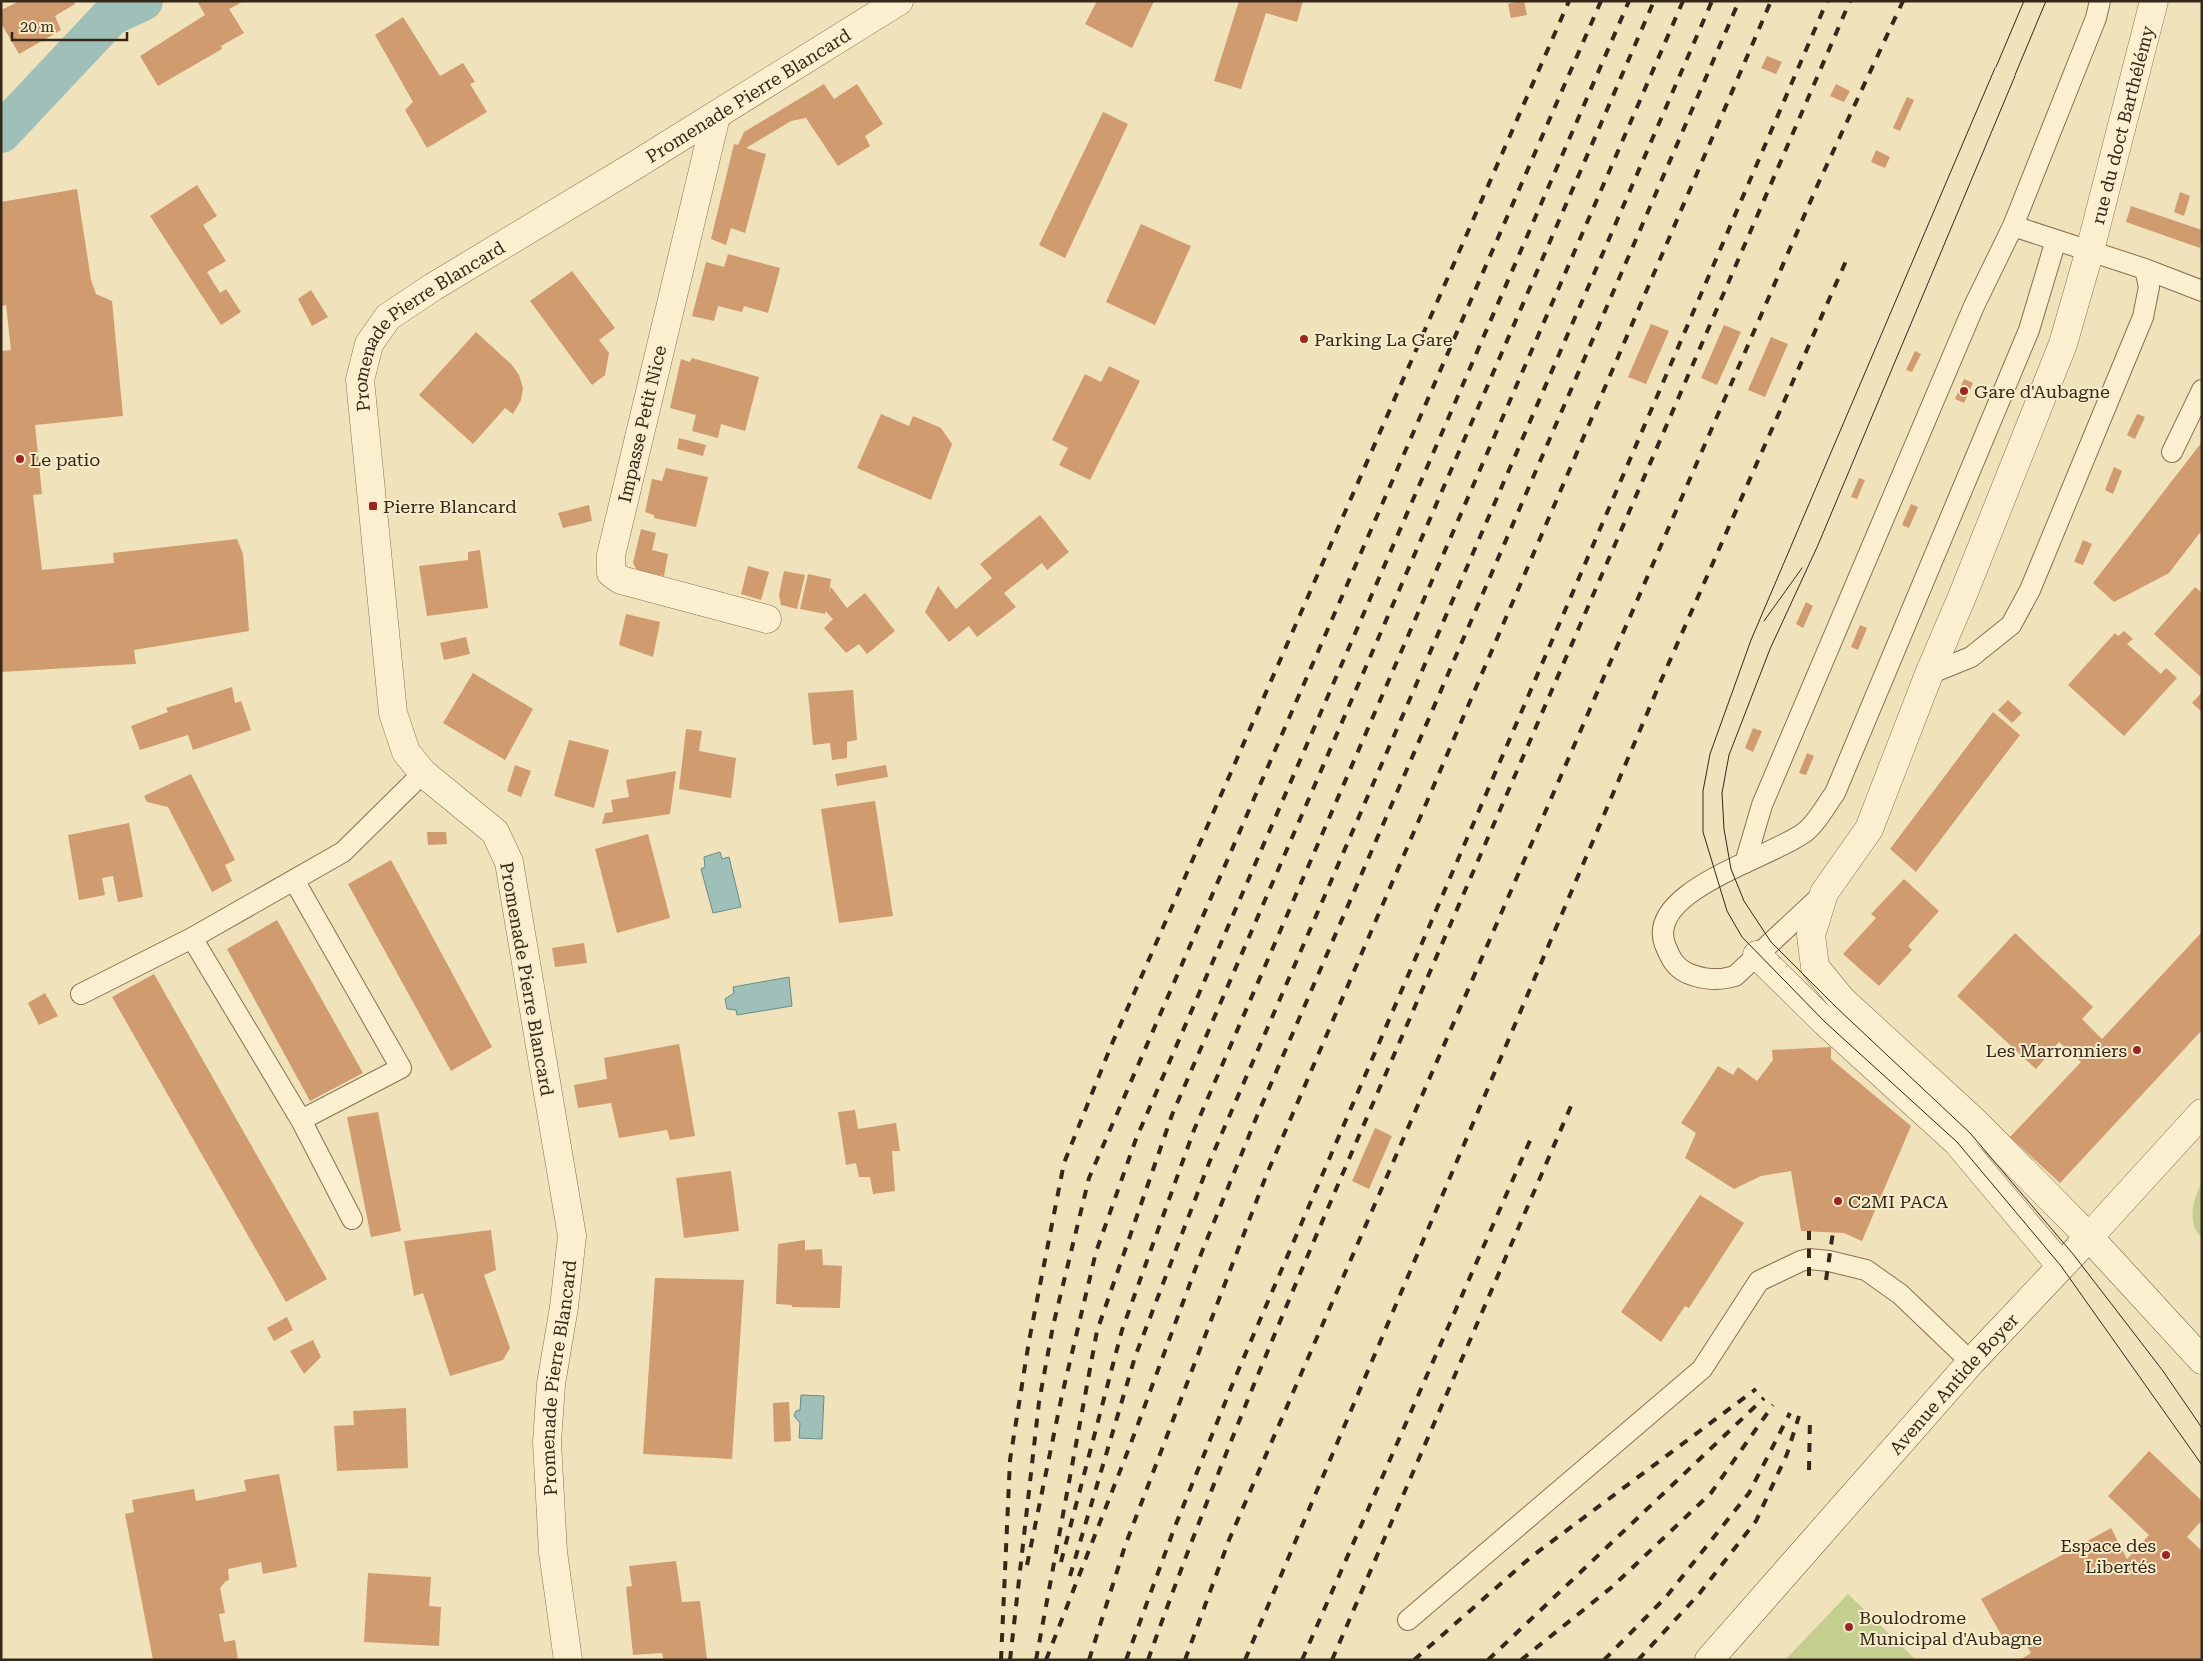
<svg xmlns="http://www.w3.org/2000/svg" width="2203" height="1661" font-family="'Roboto Serif',serif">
<rect width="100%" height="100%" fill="#f0e2bb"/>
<path fill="#c3ce8f" d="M2202 1183V1238C2187 1225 2192 1199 2202 1183Z
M1848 1594 1916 1660H1785Z"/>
<path fill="#9fc0b8" stroke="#678d86" d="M720 852 722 859 729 857 741 907 713 913 701 869 705 867 704 857Z
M789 977 792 1006 737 1015 736 1010 727 1009 725 999 734 993 733 987Z
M801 1395 824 1396 822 1439 799 1438 800 1423 794 1416 796 1411 800 1410Z"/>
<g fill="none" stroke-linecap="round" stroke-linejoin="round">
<path stroke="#9fc0b8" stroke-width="40" d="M1 133 111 16 143 1"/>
</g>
<path fill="#d09b6e" d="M20 1H74L75 4 55 16 61 30 19 54 1 23V10Z
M197 1H244L229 9 244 33 221 46 222 49 158 86 140 56 205 15Z
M1097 1H1154L1132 48 1085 24Z
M1239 1H1303L1297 22 1266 13 1241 89 1214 81Z
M1519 1H1524L1527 15 1511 18 1508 4Z
M403 17 440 76 463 63 475 82 470 84 487 112 427 148 405 110 413 102 375 35Z
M1767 56 1782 62 1776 74 1761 68Z
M824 84 834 99 857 84 883 124 865 136 870 146 838 166 806 118 791 121 746 148 766 154 745 233 731 228 726 245 711 239 734 144 738 145 744 132Z
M1836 84 1850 91 1844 102 1830 96Z
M1907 97 1914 100 1900 131 1893 128Z
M1103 112 1128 124 1065 258 1039 245Z
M1876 150 1890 157 1885 168 1871 162Z
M197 185 217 216 203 225 226 261 207 272 220 293 226 289 241 312 221 325 150 216Z
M77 189 91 280 96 294 112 301 123 416 35 425 42 494 33 495 42 570 114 563 113 553 237 539 243 554 249 631 134 650 136 664 1 672V351L11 350 6 305 1 306V202Z
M2180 192 2190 196 2184 216 2174 212Z
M2131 206 2202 230 2200 248 2126 222Z
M1141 224 1191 246 1155 325 1106 302Z
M728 254 780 268 768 313 744 306 742 312 718 306 714 321 692 316 706 262 724 267Z
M572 271 615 328 599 340 609 353 605 375 592 385 530 301Z
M311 290 328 317 312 326 298 299Z
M1651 324 1669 331 1646 384 1628 377Z
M1724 325 1741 332 1717 385 1701 378Z
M476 332 512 365 519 375 523 388 521 400 513 414 505 408 473 444 419 395Z
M1771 337 1788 344 1765 397 1748 390Z
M1915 351 1921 354 1912 372 1906 370Z
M692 358 759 377 745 431 721 424 718 438 692 431 696 415 670 408 681 359 690 362Z
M1109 366 1140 381 1090 480 1059 465 1068 448 1052 440 1085 374 1101 382Z
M1964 379 1973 383 1964 403 1955 399Z
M881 414 909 426 913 416 941 428 952 444 931 500 857 468Z
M2137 414 2145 417 2135 439 2127 435Z
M679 438 706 445 703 456 677 449Z
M2202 442V530L2169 573 2114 602 2093 583Z
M2114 467 2122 471 2113 494 2105 490Z
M666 468 708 477 696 527 654 518V515L645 512 652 479 662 481Z
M1859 478 1865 480 1857 499 1851 497Z
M1911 504 1918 507 1909 528 1902 525Z
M589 505 592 521 563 528 558 513Z
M1040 515 1069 552 1047 570 1042 563 1004 593 1016 607 977 637 969 626 949 642 925 612 938 586 956 609 992 578 980 564Z
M641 529 656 533 652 550 668 554 664 576 638 571 635 567 633 563Z
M2083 540 2092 544 2083 565 2074 562Z
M480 550 488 608 427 616 419 566 468 560V552Z
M748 566 769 572 761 600 741 594Z
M784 571 805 575 797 609 781 605 779 595Z
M808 574 831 579 829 593 831 587 847 608 865 593 895 631 867 654 859 644 846 653 824 628 833 619 825 611V614L800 609Z
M2195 587 2202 593V678L2154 634Z
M1806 602 1813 606 1803 628 1796 624Z
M626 614 660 622 653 657 619 645Z
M1860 625 1867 628 1858 650 1851 647Z
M2124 631 2133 639 2127 644 2161 674 2166 668 2177 678 2124 736 2068 685 2115 633 2118 636Z
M466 637 470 654 444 660 440 643Z
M473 673 533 709 505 760 443 723Z
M232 687 235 703 241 701 251 730 193 750 188 735 140 750 131 726 168 712 166 708Z
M853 690 857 740 847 742V758L832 760 830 743 813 745 808 693Z
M2202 692V712L2192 703Z
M2008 700 2022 713 2012 723 1998 710Z
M1993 712 2020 735 1916 872 1890 849Z
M1753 728 1762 731 1753 752 1745 748Z
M686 729 702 731 699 751 736 758 731 798 679 789Z
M569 740 609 750 594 808 554 796Z
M1807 753 1814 756 1806 775 1799 773Z
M515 765 531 771 521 797 507 791Z
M886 765 888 777 837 786 835 774Z
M676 771 670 814 602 824 605 813 613 812 611 800 629 797 626 780Z
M191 774 235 860 225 865 232 881 212 892 168 807 147 802 144 796Z
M875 801 893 916 839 923 821 809Z
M129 823 143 897 118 902 113 876 102 878 105 895 79 900 68 835Z
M427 832H446L447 844 428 845Z
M648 834 670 918 617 933 595 849Z
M391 860 492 1047 451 1071 348 884Z
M1904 879 1939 911 1908 946 1912 950 1879 986 1843 954 1876 918 1871 914Z
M277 920 363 1073 310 1101 227 949Z
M2202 932V1030L2060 1183 2010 1137 2081 1062 2059 1042 2036 1069 1957 996 2015 933 2093 1007 2082 1019 2102 1039Z
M584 943 587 963 555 967 552 948Z
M154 974 327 1279 286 1302 112 997Z
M45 993 58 1016 39 1025 28 1003Z
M679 1044 695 1136 670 1140 667 1130 619 1138 611 1103 578 1108 574 1085 607 1079 604 1058Z
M1831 1047V1059L1911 1126 1862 1241 1844 1233 1801 1231 1791 1171 1761 1176 1734 1189 1685 1158 1696 1133 1681 1123 1718 1066 1733 1075 1738 1067 1757 1081 1773 1060 1772 1050Z
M855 1110 858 1129 896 1123 900 1151H892L895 1191 873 1194 870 1177H859L856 1163 846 1165 838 1112Z
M378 1112 401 1231 371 1237 347 1117Z
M1375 1128 1392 1136 1369 1189 1352 1181Z
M731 1171 739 1231 684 1238 676 1178Z
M1700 1195 1744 1223 1689 1308 1685 1306 1661 1342 1621 1312Z
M491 1230 496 1270 484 1275 510 1348 503 1360 450 1376 423 1293 414 1296 404 1241Z
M805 1240V1250L822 1249 823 1265 842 1266 840 1308 792 1307V1305L776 1304 778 1244Z
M655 1278 744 1280 732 1459 643 1454Z
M287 1317 293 1330 274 1341 267 1328Z
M313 1340 321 1357 304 1374 290 1351Z
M789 1402 791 1441 774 1442 773 1403Z
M406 1408 408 1468 337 1471 334 1426 354 1425 353 1411Z
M2149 1451 2202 1501V1520L2187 1537 2202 1551V1660H2020L2031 1653 2022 1637 2007 1645 1981 1599 2111 1528 2127 1559 2149 1535 2108 1496Z
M279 1474 297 1567 263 1574 261 1562 228 1569 229 1580 226 1581 220 1588 225 1613 219 1614 224 1642 235 1640 238 1660H153L125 1514 134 1512 132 1500 194 1489 196 1501 246 1491 244 1480Z
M676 1561 682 1602 700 1601 707 1659 664 1660 662 1653 633 1655 626 1587 632 1586 629 1566Z
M368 1573 431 1577 429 1606 441 1607 439 1646 364 1642Z"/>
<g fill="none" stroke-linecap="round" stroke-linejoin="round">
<defs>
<path id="service" d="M2145 269 2202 291
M2172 452 2202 390
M1929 674 1971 657 2011 625 2030 590 2143 317 2149 287 2145 269 2013 226
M1745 863 1762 805 1974 306 2013 226 2096 18 2100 1
M294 880 401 1068 301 1120
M1823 894 1735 976C1718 981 1704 980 1687 973 1675 967 1671 959 1666 947 1641 891 1774 857 1805 832 1817 823 1826 805 1835 793L2029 330 2056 240
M192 938 301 1120 352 1219
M81 994 192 938 343 852 423 773
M1408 1620 1702 1369 1759 1281 1801 1261 1809 1259 1829 1261 1866 1270 1900 1294 1971 1362"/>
<g id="minor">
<path d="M716 116 611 555V573L621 580 767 619"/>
<path d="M1757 955 1825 1022 1957 1142 2061 1266"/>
<path id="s1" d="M2089 1237 1975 1122 1842 1000 1815 967 1811 935 1824 893 1869 829 1929 674 1962 597 2063 344 2090 250 2154 1"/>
</g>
<g id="tertiary">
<path d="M2089 1237 2202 1113"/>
<path id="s2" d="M568 1660 553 1552 547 1442 551 1384 564 1307 572 1236 509 862 495 832 423 773 406 752 393 713 360 380 369 344 388 317 433 287 634 166 899 1"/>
</g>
<g id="secondary">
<path id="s3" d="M1709 1660 1971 1362 2089 1237 2202 1360"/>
</g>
</defs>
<use href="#service" stroke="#877154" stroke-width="22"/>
<use href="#minor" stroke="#877154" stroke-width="29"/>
<use href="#tertiary" stroke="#877154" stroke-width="29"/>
<use href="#secondary" stroke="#695238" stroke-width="29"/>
<use href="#service" stroke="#faefce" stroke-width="20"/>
<use href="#minor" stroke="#faefce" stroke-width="28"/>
<use href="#tertiary" stroke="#faefce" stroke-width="28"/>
<use href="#secondary" stroke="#faefce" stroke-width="28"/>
<path stroke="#35281a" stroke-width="1" d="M1996 67 2024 1
M1995 68 1751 640 1710 754 1703 791V832L1727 911 1742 937 1825 1022 1957 1142 2061 1266 2202 1465
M2015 75 2046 1
M2015 76 1818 545 1770 649 1729 755 1722 793 1724 829 1731 869 1744 901 1771 942 1837 1008 1970 1133 2073 1254 2163 1371 2202 1428
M1764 621 1802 568"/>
<path stroke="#35281a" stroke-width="4" stroke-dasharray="9 9" stroke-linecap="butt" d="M1809 1231V1280
M1826 1280 1833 1232
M1809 1470 1810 1416
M1061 1562 1122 1330 1194 1130 1683 1
M1027 1565 1062 1395 1096 1252 1136 1139 1629 1
M1070 1576 1135 1357 1209 1163 1712 1
M1001 1660 1010 1460 1029 1341 1064 1163 1111 1046 1569 1
M1010 1660 1039 1402 1053 1326 1089 1178 1601 1
M1036 1660 1097 1331 1172 1115 1654 1
M1046 1660 1131 1443 1199 1259 1257 1116 1739 1
M1089 1660 1125 1546 1266 1176 1771 1
M1126 1660 1174 1529 1235 1378 1827 1
M1148 1660C1237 1410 1346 1167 1451 923 1584 616 1717 309 1850 1
M1185 1660 1229 1540 1818 184 1903 1
M1245 1660 1660 683 1846 261
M1302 1660 1532 1136
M1332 1660 1571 1106
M1414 1660 1531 1557 1756 1389
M1488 1660 1764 1398
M1521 1660 1612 1587 1711 1493 1773 1405
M1604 1660 1666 1597 1749 1493 1790 1413
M1638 1660 1699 1594 1756 1521 1787 1454 1799 1416"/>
</g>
<g fill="#992621" stroke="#f7ecca" stroke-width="2">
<circle cx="1304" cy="339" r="5"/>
<circle cx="1964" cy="391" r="5"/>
<circle cx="20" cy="459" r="5"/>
<rect x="368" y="501" width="10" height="10" rx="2.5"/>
<circle cx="2137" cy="1050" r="5"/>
<circle cx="1838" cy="1201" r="5"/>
<circle cx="2166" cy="1555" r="5"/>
<circle cx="1849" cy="1627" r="5"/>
</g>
<g text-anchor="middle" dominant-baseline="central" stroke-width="4" stroke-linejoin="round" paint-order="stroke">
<g font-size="18" fill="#35281a" stroke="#f7ecca">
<text stroke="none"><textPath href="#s2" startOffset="1828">Promenade Pierre Blancard</textPath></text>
<text stroke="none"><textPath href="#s1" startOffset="1289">rue du doct Barthélémy</textPath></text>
<text stroke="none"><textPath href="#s2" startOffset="1422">Promenade Pierre Blancard</textPath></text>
<text transform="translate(642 424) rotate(-77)">Impasse Petit Nice</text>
<text transform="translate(527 979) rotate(80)">Promenade Pierre Blancard</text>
<text stroke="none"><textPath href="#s2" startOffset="284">Promenade Pierre Blancard</textPath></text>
<text stroke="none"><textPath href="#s3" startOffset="369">Avenue Antide Boyer</textPath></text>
</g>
<g font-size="18" fill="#35281a" stroke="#f7ecca" text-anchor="start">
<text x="1314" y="339">Parking La Gare</text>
<text x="1974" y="391">Gare d'Aubagne</text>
<text x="30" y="459">Le patio</text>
<text x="383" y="506">Pierre Blancard</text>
<text x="2127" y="1050" text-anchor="end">Les Marronniers</text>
<text x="1848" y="1201">C2MI PACA</text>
<text x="2156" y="1545" text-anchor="end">Espace des<tspan x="2156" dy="21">Libertés</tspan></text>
<text x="1859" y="1617">Boulodrome<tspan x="1859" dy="21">Municipal d'Aubagne</tspan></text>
</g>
</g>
<rect width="2203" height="1661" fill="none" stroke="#35281a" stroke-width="5"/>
<path d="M12 32v8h115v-8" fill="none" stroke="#35281a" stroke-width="2.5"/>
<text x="20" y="32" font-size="15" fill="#35281a" stroke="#f7ecca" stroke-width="4" paint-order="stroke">20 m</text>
</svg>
